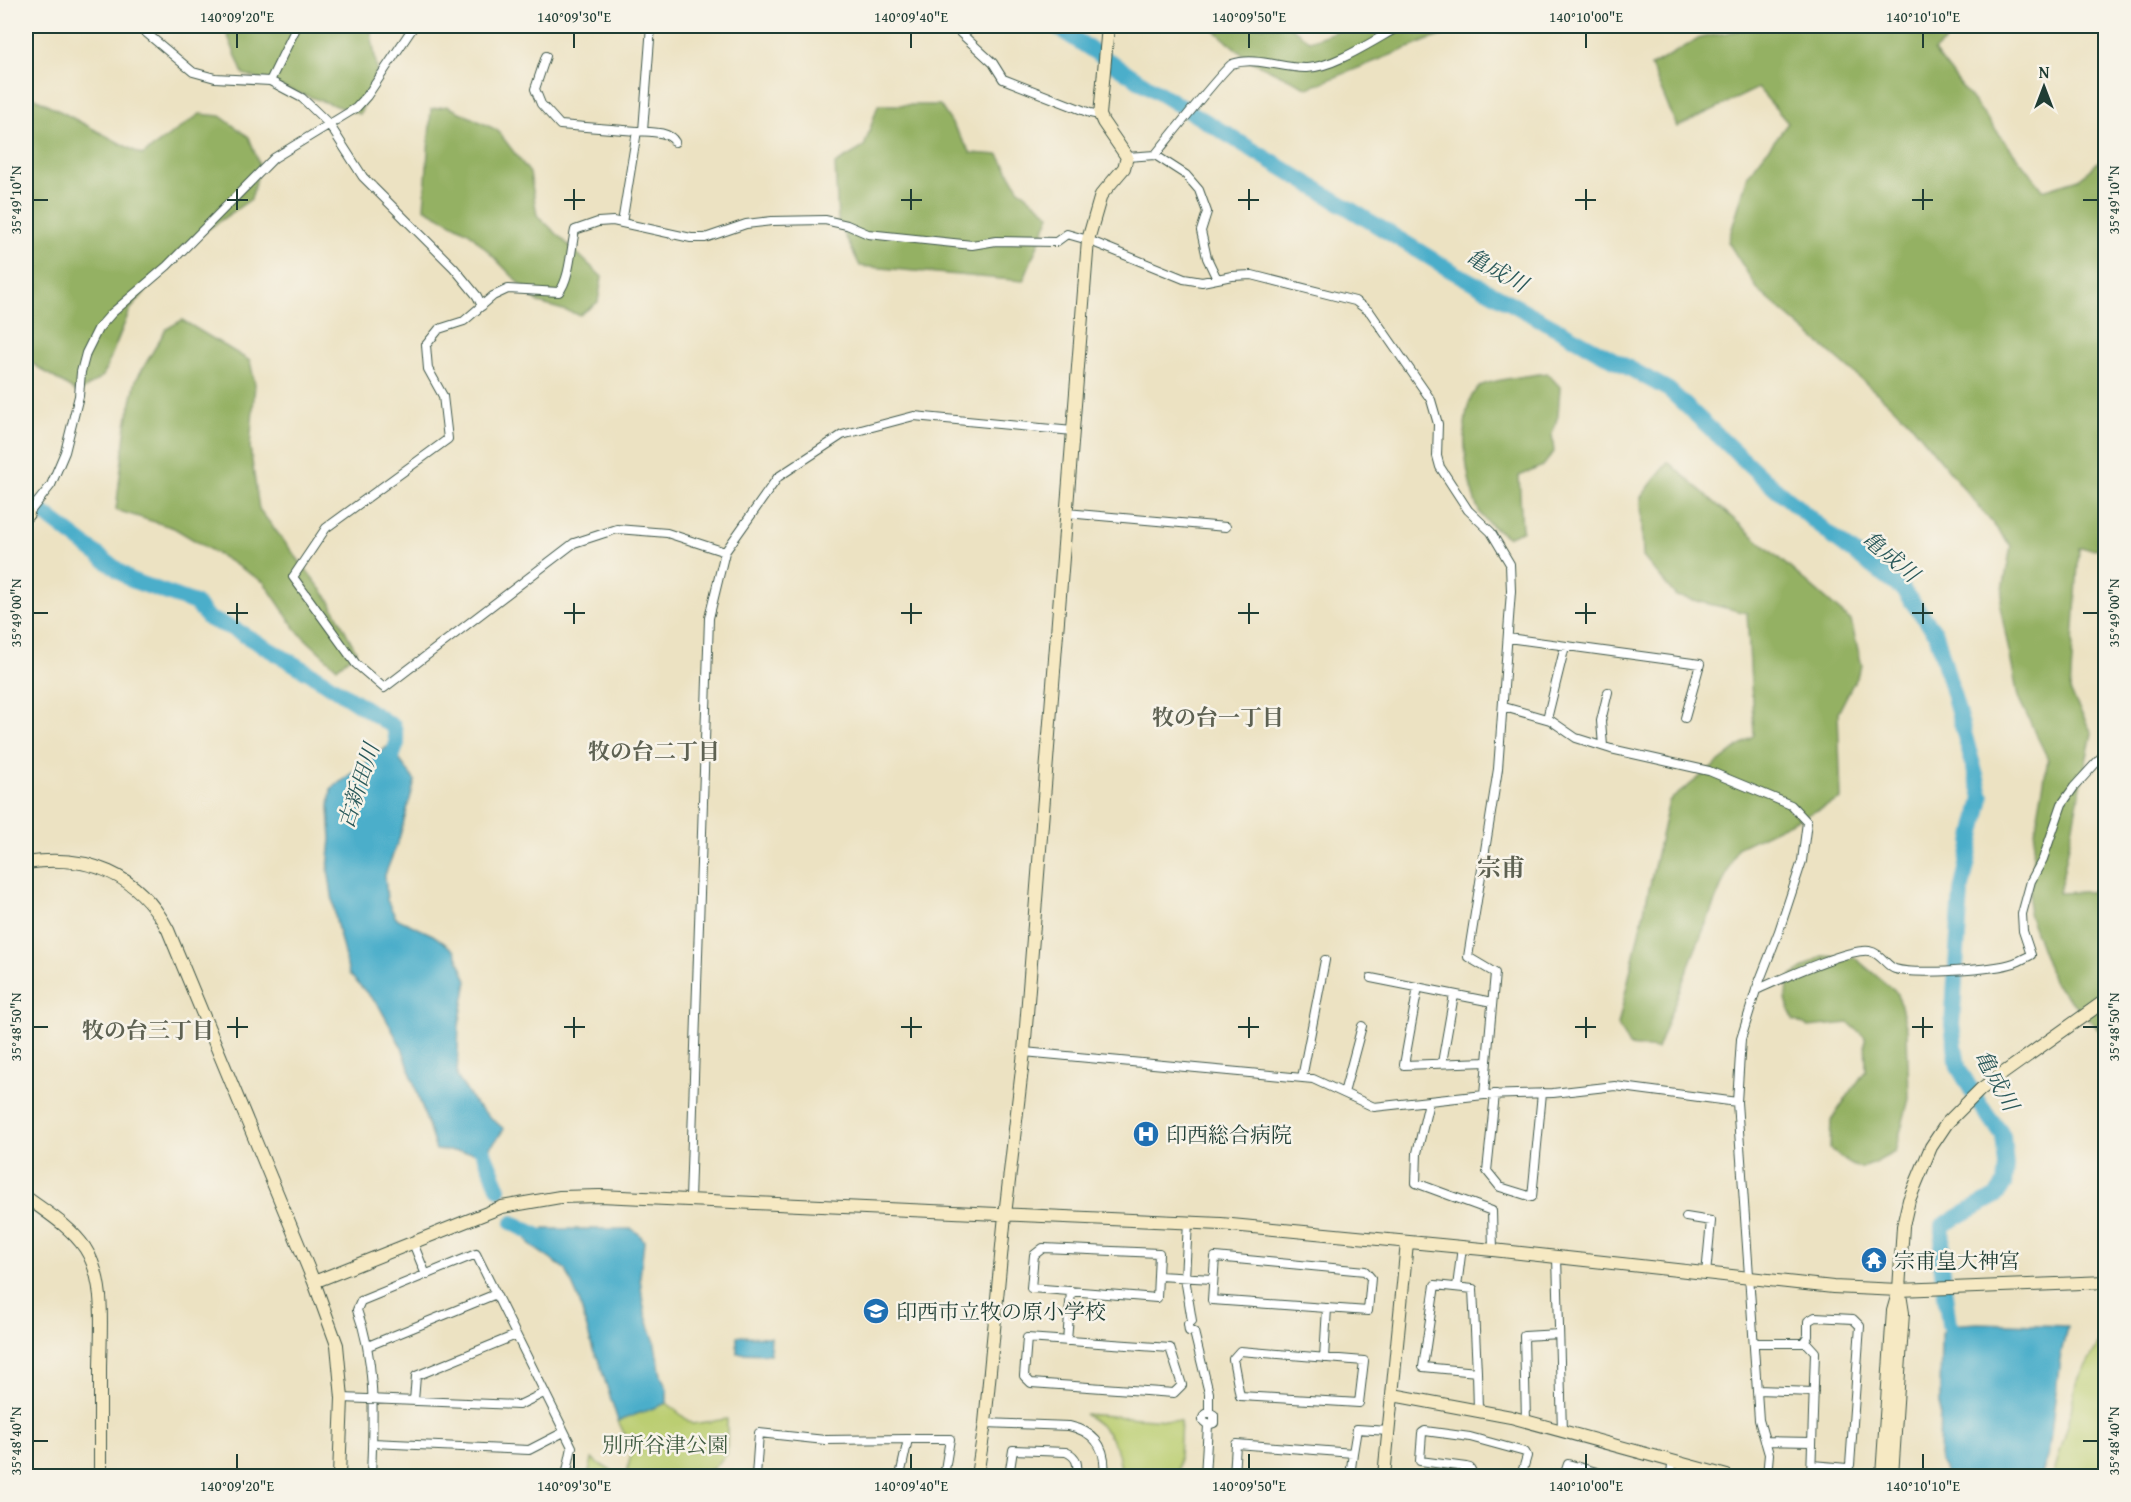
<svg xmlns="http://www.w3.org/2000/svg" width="2131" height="1502" font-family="'Gentium Book Plus','Noto Serif JP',serif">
<rect width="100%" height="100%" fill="#f7f3e8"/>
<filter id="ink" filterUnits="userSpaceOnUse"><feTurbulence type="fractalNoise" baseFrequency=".0167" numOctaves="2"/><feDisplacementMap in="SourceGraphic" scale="12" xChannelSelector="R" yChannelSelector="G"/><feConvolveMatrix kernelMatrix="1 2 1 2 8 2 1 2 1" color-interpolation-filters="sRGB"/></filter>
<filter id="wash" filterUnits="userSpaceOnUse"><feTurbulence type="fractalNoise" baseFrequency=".008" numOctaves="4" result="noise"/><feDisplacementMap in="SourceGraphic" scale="24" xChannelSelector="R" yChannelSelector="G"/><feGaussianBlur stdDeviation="1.35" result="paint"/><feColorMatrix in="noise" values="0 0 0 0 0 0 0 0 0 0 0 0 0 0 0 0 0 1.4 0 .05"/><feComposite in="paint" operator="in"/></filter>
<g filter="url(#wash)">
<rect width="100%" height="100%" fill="#ece2c2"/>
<path fill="#bbce72" stroke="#6d8653" stroke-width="1.5" d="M2105 1332V1476H2053L2069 1421 2076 1383Z
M667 1403 692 1424 727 1419V1454L705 1476H626L632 1450 618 1421Z
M1084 1414 1181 1421 1178 1476H1121C1121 1447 1109 1428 1084 1414Z
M592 1459 619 1476H588Z"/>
<path fill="#94b164" stroke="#5a774c" stroke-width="1.5" d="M224 26H370L377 70 360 114 243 74Z
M1213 26H1289L1310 41 1350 26H1475L1431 39 1308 88 1249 60 1213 29Z
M1479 26H1560C1537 31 1501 36 1479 26Z
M1752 26H1963L1934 51 2043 190 2079 179 2105 156V549L2079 548 2070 691 2092 733 2059 893 2105 891V1033L2100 1031 2054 983 2028 913 2035 832 2048 759 2018 697 2000 606 2011 546 1908 420 1758 290 1728 242 1748 175 1788 123 1758 88 1677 127 1651 66 1700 38 1751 28Z
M26 93 142 155 200 114 220 116 249 137 260 167 251 199 180 249 130 310 103 376 78 393 30 362H26Z
M878 105H940L971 153 999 155 1018 188 1050 215 1023 281 860 266 838 221 835 164 864 147Z
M447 106 497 130 530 173 537 215 602 277 598 302 580 315 539 303 470 233 424 208 431 109Z
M182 320 250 361 255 384 250 447 259 509 328 598 356 651 337 668 297 631 264 582 174 528 116 510 126 425 136 380 166 329Z
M1547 373 1560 387 1558 416 1552 433 1554 452 1543 466 1519 476 1522 531 1507 537C1499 530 1487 524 1482 516 1466 491 1454 407 1479 387 1487 380 1534 375 1547 373Z
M1668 462 1851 621 1862 666 1838 713 1841 799 1737 848 1693 955 1657 1049 1629 1046 1618 1025 1669 801 1754 735 1747 613 1676 596 1643 557 1641 497Z
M1822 956 1855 958 1898 994 1907 1030 1909 1099 1895 1152C1860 1170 1861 1176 1830 1148L1831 1120 1866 1070 1865 1037 1849 1023 1808 1027 1793 1020 1786 1000 1789 978Z"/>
<path fill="#4baeca" stroke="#35767f" stroke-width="1.5" d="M387 747 394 752 415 781 399 839 385 875 387 900 396 918 433 935 455 951 467 981 459 1026 457 1077 476 1105 504 1129 494 1143 484 1153 436 1150 403 1050 379 1006 349 974 336 921 328 869 331 839 329 807 331 789Z
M545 1229H632L639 1234 644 1241 640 1277 642 1295 645 1313 654 1340 661 1375 667 1389V1403L618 1421 598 1359 593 1350 579 1300 566 1270 530 1245 526 1237 528 1232Z
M1978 1323 2067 1326 2060 1359 2048 1457 2041 1476H1946L1944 1468 1939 1461 1941 1333 1949 1325Z
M737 1336 771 1337 770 1354 737 1353Z"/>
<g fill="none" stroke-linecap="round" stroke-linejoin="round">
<path stroke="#4baeca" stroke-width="16" d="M1055 26 1146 85 1450 270 1669 390 1761 476 1834 538 1902 589 1936 633 1982 797 1961 892 1952 1025 1958 1067 1980 1105 2003 1135 2006 1166 2004 1185 1996 1196 1943 1225 1941 1264 1949 1325 1960 1344
M26 500 131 580 195 603 209 619 234 629 325 682 394 727 397 743 387 771
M470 1135 484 1153 499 1189
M513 1223 548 1241"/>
</g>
</g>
<g filter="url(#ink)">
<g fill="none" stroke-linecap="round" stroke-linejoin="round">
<defs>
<path id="street" d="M138 26 193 72 215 78 270 81 302 98 329 124 363 177 454 268 477 296 482 306
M953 26 993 63 1003 79 1090 113 1100 115
M546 56 535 89 541 104 560 125 637 131 622 223
M270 81 297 26
M638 131C649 132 669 131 675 142
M643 131 651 26
M1155 155 1186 175 1199 190 1207 212 1201 231 1207 258 1217 279
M1127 157 1155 155C1165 143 1225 67 1232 64 1255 56 1281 68 1305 68 1332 69 1376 39 1400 26
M1066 513 1226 527
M28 514 51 485 65 452 79 396 81 372 86 353 98 329 112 313 167 266 274 158 356 108 367 96 414 26
M725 552 667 533 617 529 574 543 384 688 356 664 293 577 326 528 448 439 443 396 428 369 426 345 439 329 464 321 493 296 508 289 559 292C570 279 571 248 575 230L598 222 613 221 691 238H705L746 224 772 221 825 220 847 225 868 234 972 245 996 241 1056 242 1067 234 1088 240 1184 279 1202 282 1232 276 1252 275 1355 301 1370 312 1431 400 1438 424 1437 456 1440 467 1468 510 1491 532 1510 564 1511 591 1498 769 1468 957 1495 973 1484 1095
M1508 638 1700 664 1685 718
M1504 707 1550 720 1576 738 1611 749 1709 771 1791 805 1807 822 1802 861 1779 931 1756 990 1741 1039 1737 1102 1759 1420 1769 1454 1767 1476
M1547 719 1565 646
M1603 746 1601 721 1608 692
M1371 978 1492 1002
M1418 987 1404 1065 1487 1062
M1756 990C1779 980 1848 948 1869 951 1881 953 1886 966 1895 969 1914 975 1994 970 2014 963 2020 961 2025 958 2031 955L2023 931 2022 914 2031 881 2043 859 2062 804 2074 787 2106 752
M1024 1052 1313 1079 1374 1107 1484 1095 1553 1093 1615 1086 1737 1102
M1442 1063 1454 995
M1302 1078 1325 960
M1344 1093 1362 1026
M1495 1094 1487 1171 1500 1187 1532 1197 1542 1093
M1429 1102 1417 1153 1416 1183 1492 1211 1493 1250
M690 1200 709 618 725 552 778 477 842 435 914 416 1073 431
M1686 1217 1711 1221 1706 1274
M1188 1222 1185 1278 1192 1321 1188 1324 1189 1331 1194 1332 1209 1393V1412L1205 1414 1202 1420 1208 1425 1205 1476
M413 1243 426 1275
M1043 1248 1159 1253 1157 1298 1031 1288 1034 1255Z
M1215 1257 1365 1271 1371 1278 1368 1311 1212 1300Z
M1557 1257 1562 1431
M1158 1276 1213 1279
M1435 1285 1473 1289 1477 1372 1423 1367Z
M1457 1287 1462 1247
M1027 1338 1170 1348 1182 1385 1174 1393 1031 1383 1024 1376Z
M1067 1341 1071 1291
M1805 1341 1815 1352 1811 1476
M1755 1343H1803L1808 1336V1321L1815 1317 1853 1319 1860 1326 1850 1465 1847 1468 1812 1465
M368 1346 496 1294
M1240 1351 1364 1361 1359 1403 1240 1396 1233 1359Z
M1324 1358 1327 1308
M1477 1372 1478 1410
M1757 1390 1814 1392
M342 1398 519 1405 544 1393
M414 1401 416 1376 516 1335
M1526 1421 1524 1336 1559 1334
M985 1423 1069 1426C1096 1432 1107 1449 1104 1476
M1208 1425 1214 1423V1415L1209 1412
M1765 1441 1812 1442
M372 1443 529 1450 564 1432
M1353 1453 1357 1429 1389 1431
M371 1476C373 1420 377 1364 357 1310L361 1301 476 1254 572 1447 566 1476
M756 1476 759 1433 825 1440 908 1439
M900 1476 908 1439H950L944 1476
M1009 1476 1013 1450 1066 1452C1078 1457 1078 1465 1077 1476
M1234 1476 1236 1444 1353 1453 1350 1476
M1474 1476 1470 1468 1466 1467 1420 1461 1422 1433 1425 1431 1470 1437 1525 1452 1527 1456 1521 1476
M1496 1476H1511
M1564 1476 1568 1464 1611 1476
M1670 1476 1673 1462"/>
<path id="secondary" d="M26 516 28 514
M26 863C87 854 138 873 168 930L314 1282 337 1345 342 1398 339 1476
M26 1197C46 1212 70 1226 85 1248 107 1282 100 1331 100 1370 100 1406 100 1441 100 1476
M314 1282 502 1207 560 1197 600 1196 1221 1224 1493 1250 1833 1287 1899 1290 2106 1282
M1393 1395 1511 1417 1727 1476
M977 1476 985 1423 1005 1215 1024 1052 1088 240 1101 195 1124 168 1127 157 1103 122 1100 115 1108 26
M1384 1476 1407 1243
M1882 1476 1893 1311 1899 1290 1903 1226 1909 1200 1931 1147 1947 1123 1981 1089 2106 1000
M1892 1476 1903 1313 1900 1294"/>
</defs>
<use href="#street" stroke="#3e5649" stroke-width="10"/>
<use href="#secondary" stroke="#3e5649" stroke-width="14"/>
<use href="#street" stroke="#fff" stroke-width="8"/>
<use href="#secondary" stroke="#f6e9c3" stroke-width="12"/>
</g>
</g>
<path fill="none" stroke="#1f3d34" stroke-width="2" d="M237 33V48M574 33V48M911 33V48M1249 33V48M1586 33V48M1923 33V48M237 189V210M574 189V210M911 189V210M1249 189V210M1586 189V210M1923 189V210M33 200H48M227 200H248M564 200H585M901 200H922M1238 200H1259M1575 200H1596M1912 200H1933M2083 200H2098M237 603V624M574 603V624M911 603V624M1249 603V624M1586 603V624M1923 603V624M33 613H48M227 613H248M564 613H585M901 613H922M1238 613H1259M1575 613H1596M1912 613H1933M2083 613H2098M237 1017V1038M574 1017V1038M911 1017V1038M1249 1017V1038M1586 1017V1038M1923 1017V1038M33 1027H48M227 1027H248M564 1027H585M901 1027H922M1238 1027H1259M1575 1027H1596M1912 1027H1933M2083 1027H2098M33 1441H48M2083 1441H2098M237 1454V1469M574 1454V1469M911 1454V1469M1249 1454V1469M1586 1454V1469M1923 1454V1469"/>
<defs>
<symbol id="hospital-disc" viewBox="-11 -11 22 22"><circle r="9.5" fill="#1f6fb2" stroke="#f7f3e8"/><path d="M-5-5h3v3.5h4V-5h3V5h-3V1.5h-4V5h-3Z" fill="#fff"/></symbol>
<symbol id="temple-disc" viewBox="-11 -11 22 22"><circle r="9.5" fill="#1f6fb2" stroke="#f7f3e8"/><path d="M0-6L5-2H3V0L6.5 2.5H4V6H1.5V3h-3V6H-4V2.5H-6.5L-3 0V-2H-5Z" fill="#fff"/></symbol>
<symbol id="school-disc" viewBox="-11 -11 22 22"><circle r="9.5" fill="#1f6fb2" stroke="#f7f3e8"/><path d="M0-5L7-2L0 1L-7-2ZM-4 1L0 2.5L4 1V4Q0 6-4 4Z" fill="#fff"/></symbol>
</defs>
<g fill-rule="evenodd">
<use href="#hospital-disc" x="1131" y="1119" width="30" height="30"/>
<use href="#temple-disc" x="1859" y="1245" width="30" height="30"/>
<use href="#school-disc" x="861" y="1296" width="30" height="30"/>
</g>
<g text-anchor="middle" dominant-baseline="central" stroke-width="5" stroke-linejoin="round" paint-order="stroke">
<g font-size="21" fill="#1f3d34" stroke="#f7f3e8" text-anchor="start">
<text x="1166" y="1134">印西総合病院</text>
<text x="1894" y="1260">宗甫皇大神宮</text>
<text x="896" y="1311">印西市立牧の原小学校</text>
</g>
<g font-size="21" fill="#3e5a40" stroke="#f7f3e8">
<text x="665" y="1444">別所谷津公園</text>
</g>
<g font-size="22" font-style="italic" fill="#2a595a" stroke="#f7f3e8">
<text transform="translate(1497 270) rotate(29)">亀成川</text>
<text transform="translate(1891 556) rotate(40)">亀成川</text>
<text transform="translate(358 786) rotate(-72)">古新田川</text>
<text transform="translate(1997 1080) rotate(61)">亀成川</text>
</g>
<g font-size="22" font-weight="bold" fill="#5d6152" stroke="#f7f3e8">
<text x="1218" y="717">牧の台一丁目</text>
<text x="654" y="751">牧の台二丁目</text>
<text x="148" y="1030">牧の台三丁目</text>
</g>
<g font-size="24" font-weight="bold" fill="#5d6152" stroke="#f7f3e8">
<text x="1501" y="867">宗甫</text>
</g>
</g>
<rect width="2131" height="1502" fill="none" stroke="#f7f3e8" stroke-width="66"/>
<g transform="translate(2044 87)" stroke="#f7f3e8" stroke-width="4.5" paint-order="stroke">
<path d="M0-4.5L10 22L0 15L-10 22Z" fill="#1f3d34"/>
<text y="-9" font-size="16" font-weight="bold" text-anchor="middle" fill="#1f3d34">N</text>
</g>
<rect x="33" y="33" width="2065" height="1436" fill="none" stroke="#1f3d34" stroke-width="2"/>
<g font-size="15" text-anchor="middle" fill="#1f3d34">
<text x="237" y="22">140°09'20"E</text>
<text x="574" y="22">140°09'30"E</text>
<text x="911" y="22">140°09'40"E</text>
<text x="1249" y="22">140°09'50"E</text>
<text x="1586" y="22">140°10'00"E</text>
<text x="1923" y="22">140°10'10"E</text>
<text transform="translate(16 200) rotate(-90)" y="5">35°49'10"N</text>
<text transform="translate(2114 200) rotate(-90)" y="5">35°49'10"N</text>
<text transform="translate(16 613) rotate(-90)" y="5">35°49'00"N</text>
<text transform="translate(2114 613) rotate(-90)" y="5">35°49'00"N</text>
<text transform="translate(16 1027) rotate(-90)" y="5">35°48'50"N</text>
<text transform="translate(2114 1027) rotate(-90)" y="5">35°48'50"N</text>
<text transform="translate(16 1441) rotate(-90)" y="5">35°48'40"N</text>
<text transform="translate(2114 1441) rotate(-90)" y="5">35°48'40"N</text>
<text x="237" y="1491">140°09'20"E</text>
<text x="574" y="1491">140°09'30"E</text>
<text x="911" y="1491">140°09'40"E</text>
<text x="1249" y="1491">140°09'50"E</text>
<text x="1586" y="1491">140°10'00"E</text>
<text x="1923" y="1491">140°10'10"E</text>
</g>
</svg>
